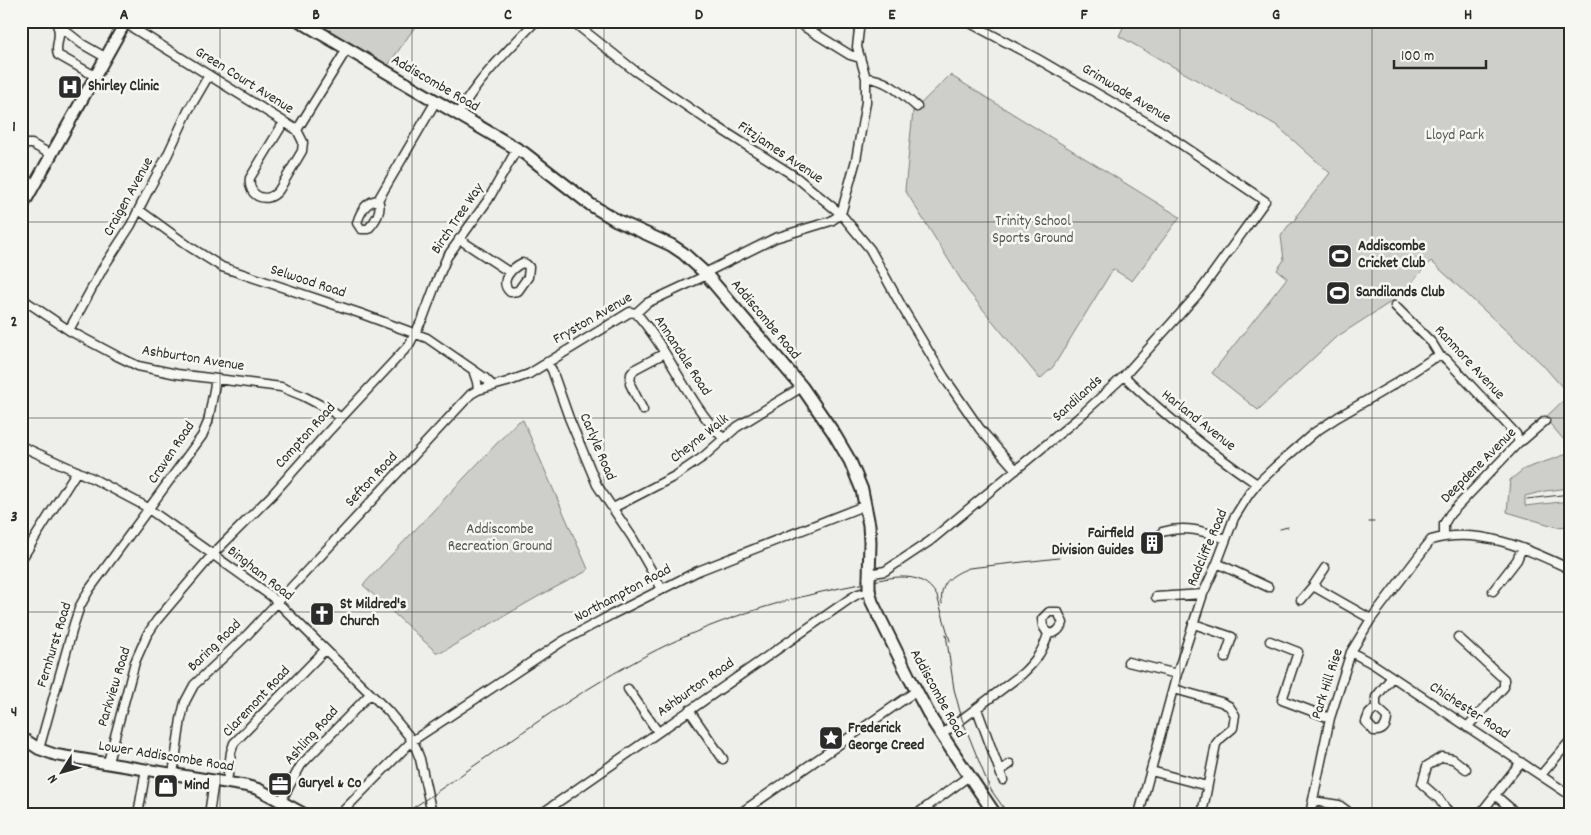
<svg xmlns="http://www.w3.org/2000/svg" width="1591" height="835" font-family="Dekko,sans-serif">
<rect width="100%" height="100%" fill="#eeeeea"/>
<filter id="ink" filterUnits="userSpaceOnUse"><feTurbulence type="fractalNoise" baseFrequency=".02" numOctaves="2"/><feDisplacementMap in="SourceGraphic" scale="10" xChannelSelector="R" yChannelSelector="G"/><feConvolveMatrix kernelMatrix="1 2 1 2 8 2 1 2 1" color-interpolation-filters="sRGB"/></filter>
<g filter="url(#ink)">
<path fill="#cececa" stroke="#7c7c7a" d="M312 21H419L387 67Z
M1126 21H1570V447L1545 418 1569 395 1542 364 1431 261 1397 298 1335 338 1258 410 1212 373 1287 278 1277 270 1284 260 1281 236 1288 226 1296 220 1297 215 1330 173 1276 125 1119 36Z
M950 75 1180 217 1132 281 1113 269 1053 367 1040 379 968 291 905 190 913 111Z
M523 420 588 569 587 571 539 596 442 652H436L363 585 517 422Z
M1570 453V488L1545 491 1525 496V506L1570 501V526L1557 527 1507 512 1510 480 1524 469Z"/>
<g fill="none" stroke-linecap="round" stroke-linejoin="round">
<defs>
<path id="minor" d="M53 21 82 44 105 57
M572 21 635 71 713 124 796 177 841 214 870 249 902 307 944 377 980 429 1016 470
M795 21 850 55 860 58
M125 23 297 130
M57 25C63 36 54 44 58 55L95 76
M866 78C886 78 903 95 917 107
M458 114C478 79 508 50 536 21
M284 122 250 178C247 197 268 205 279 190L302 151 303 142 297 130
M297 130 347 49
M21 143 25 144H32L52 155
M378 200C366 201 360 213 357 223L361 229H368C375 222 383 210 378 200L436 101
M139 210 190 247 222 267 362 314 427 338 485 378 493 386
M459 239 509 272
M522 263 526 264 529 267 528 277 518 291 510 292C498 281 512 268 522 263Z
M705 273 775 238 831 221 841 214 856 160 866 102V78L857 47 860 21
M21 298 70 331 117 356 138 366 177 374 281 387 303 396 330 410 341 418
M1395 306 1432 343 1440 356 1446 359 1516 434 1519 442
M636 313C670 351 687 402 723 438
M69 330 103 268 131 225 148 191 167 156 188 111 209 75
M547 362 552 370 569 418 597 485 632 537 662 589
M473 370 477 382 478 390
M1124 376C1165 416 1210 452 1257 484
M643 410 630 384 631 374 635 369 665 353
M21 446 94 479 143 505 271 596 388 711 408 735 415 746 420 759 432 814
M613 508 675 476 703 457 737 427 802 387
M1162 532C1185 525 1204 531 1226 539
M1444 536V524L1450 514 1519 442 1523 440 1545 421
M21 560 77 471
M1217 563 1268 587
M869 574 885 571 930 541 1077 419 1124 376 1198 294 1265 201 1163 132 1036 58 966 21
M1313 586 1371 619
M1493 591 1517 560 1522 548
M1156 597 1203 594
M1301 600 1313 586 1325 568
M1194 624 1232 637 1225 658
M1458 637 1504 679V687L1467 727
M1270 641 1298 652 1282 700 1330 718
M1351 652 1373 664 1570 795
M1128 662 1177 674
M628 689 658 732
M1174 689 1221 702 1229 706 1235 715 1233 728 1220 739 1216 744 1202 814
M1376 707 1387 717C1387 726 1383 732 1374 731L1366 722 1369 714 1376 707V697L1392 677
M977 709 1003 780
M689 710 723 759
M941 735 1022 674C1035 662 1043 651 1048 634L1043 626 1042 619 1049 612H1058L1063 623C1059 630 1057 633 1048 634
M39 749 74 624 80 606 89 590 202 436 208 422 216 379
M108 762 135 662 147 635 157 620 213 554 272 495 327 433 409 345 423 318 438 278 447 257 488 200 517 149
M1000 771 1010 764
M1151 771 1207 786
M173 774 181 719 185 702 194 685 248 634 471 394 478 390 507 382 529 374 630 312 636 313 647 303 707 275
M1541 775 1570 741
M227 782 231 752 234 743 325 650
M1495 795 1517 814
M281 801 301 765 370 694
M1313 801 1339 805 1351 814
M138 814 146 769
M209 814 214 781
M340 814 412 741 563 641 611 615 698 571 866 505
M541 814 851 598 858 594 869 591
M739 814 916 691
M917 814 969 776
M1139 814 1177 674 1203 594 1217 563 1234 518 1249 494 1257 484 1275 467 1315 432 1338 417 1393 385 1432 359 1440 356
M1310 814 1330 718 1351 652 1371 619 1431 540C1479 526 1528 549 1570 569
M1452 814 1445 808 1439 799 1422 784 1427 766 1442 757 1453 759 1466 769
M1480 814 1521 762"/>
<path id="major" d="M21 209 126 21
M21 737 39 749 56 755 247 786 258 789 304 814"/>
<path id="highway" d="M300 21 524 153 591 205 616 220 671 245 683 253 705 273 802 387 833 432 850 461 862 490 869 525 870 542 869 579
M869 590 872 602 909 677 932 720 961 764 995 814"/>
</defs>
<use href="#minor" stroke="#2b2b2b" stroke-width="11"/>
<use href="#major" stroke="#2b2b2b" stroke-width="14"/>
<use href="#highway" stroke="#2b2b2b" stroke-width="15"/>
<use href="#minor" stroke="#f6f6f2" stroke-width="8"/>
<use href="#major" stroke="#f6f6f2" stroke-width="10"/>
<use href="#highway" stroke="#f6f6f2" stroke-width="11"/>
<path stroke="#2b2b2b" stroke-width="1" d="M1527 499 1570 494
M1369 522H1374
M1280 529 1288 527
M942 604C939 583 951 575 969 568L1059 558
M946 634 954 689 962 719 986 779 991 790 1008 814
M404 814C484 761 560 701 645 656 711 621 782 599 855 585 883 580 920 565 937 596L950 641"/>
<defs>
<path id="highway-bridge" d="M869 579V590"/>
</defs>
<use href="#highway-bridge" stroke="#2b2b2b" stroke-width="15" stroke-linecap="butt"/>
<use href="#highway-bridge" stroke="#f6f6f2" stroke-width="11"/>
</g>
</g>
<path fill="none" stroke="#2b2b2b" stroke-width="1" stroke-opacity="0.55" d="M220 21V814M412 21V814M604 21V814M796 21V814M988 21V814M1180 21V814M1372 21V814M21 222H1570M21 418H1570M21 612H1570"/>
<defs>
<symbol id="hospital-square" viewBox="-11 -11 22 22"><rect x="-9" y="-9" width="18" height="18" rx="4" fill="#2b2b2b" stroke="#f6f6f2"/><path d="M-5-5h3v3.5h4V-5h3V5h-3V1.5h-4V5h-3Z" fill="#fff"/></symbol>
<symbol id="stadium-square" viewBox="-11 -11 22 22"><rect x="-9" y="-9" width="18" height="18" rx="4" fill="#2b2b2b" stroke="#f6f6f2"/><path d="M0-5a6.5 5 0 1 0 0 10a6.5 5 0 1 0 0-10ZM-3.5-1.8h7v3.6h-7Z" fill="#fff"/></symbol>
<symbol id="building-square" viewBox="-11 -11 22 22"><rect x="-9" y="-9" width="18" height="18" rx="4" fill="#2b2b2b" stroke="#f6f6f2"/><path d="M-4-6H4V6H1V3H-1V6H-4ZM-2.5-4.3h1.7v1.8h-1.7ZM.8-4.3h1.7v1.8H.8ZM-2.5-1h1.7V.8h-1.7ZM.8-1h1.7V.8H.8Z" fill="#fff"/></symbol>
<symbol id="church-square" viewBox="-11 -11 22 22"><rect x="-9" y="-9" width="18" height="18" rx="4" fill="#2b2b2b" stroke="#f6f6f2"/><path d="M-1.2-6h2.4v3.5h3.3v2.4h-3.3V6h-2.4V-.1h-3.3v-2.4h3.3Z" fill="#fff"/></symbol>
<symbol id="sight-square" viewBox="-11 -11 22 22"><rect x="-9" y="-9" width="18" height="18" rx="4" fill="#2b2b2b" stroke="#f6f6f2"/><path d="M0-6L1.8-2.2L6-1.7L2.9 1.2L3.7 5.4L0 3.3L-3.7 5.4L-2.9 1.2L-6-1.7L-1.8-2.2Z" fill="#fff"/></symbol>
<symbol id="office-square" viewBox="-11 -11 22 22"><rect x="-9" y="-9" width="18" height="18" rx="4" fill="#2b2b2b" stroke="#f6f6f2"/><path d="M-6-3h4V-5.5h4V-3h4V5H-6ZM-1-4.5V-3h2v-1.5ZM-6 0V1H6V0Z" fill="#fff"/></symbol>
<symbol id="shop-square" viewBox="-11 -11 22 22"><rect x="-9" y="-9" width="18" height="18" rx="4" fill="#2b2b2b" stroke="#f6f6f2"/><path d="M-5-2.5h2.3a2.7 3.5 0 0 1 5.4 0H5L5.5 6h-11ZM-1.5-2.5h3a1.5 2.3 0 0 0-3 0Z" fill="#fff"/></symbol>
</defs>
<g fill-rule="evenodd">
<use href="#hospital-square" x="56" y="73" width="28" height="28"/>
<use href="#stadium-square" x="1326" y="242" width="28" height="28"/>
<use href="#stadium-square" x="1324" y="279" width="28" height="28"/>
<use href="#building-square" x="1138" y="529" width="28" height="28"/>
<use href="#church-square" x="308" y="600" width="28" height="28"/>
<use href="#sight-square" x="817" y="724" width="28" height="28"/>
<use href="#office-square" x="266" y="770" width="28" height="28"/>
<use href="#shop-square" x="152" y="772" width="28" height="28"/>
</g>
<g text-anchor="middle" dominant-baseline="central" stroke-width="5" stroke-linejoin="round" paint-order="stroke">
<g font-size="15" fill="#2b2b2b" stroke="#f6f6f2">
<text transform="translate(244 81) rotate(32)">Green Court Avenue</text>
<text transform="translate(435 84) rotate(30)">Addiscombe Road</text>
<text transform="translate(1126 94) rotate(31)">Grimwade Avenue</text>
<text transform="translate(780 153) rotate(34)">Fitzjames Avenue</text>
<text transform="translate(129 197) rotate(-61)">Craigen Avenue</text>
<text transform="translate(458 219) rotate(-56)">Birch Tree Way</text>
<text transform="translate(308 282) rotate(18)">Selwood Road</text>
<text transform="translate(593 319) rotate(-30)">Fryston Avenue</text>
<text transform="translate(765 320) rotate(50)">Addiscombe Road</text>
<text transform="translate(682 356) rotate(57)">Annandale Road</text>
<text transform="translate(193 359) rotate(9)">Ashburton Avenue</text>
<text transform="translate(1469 363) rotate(47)">Ranmore Avenue</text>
<text transform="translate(1078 399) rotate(-42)">Sandilands</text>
<text transform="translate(1198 421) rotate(38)">Harland Avenue</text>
<text transform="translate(306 436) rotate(-48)">Compton Road</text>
<text transform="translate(700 439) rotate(-38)">Cheyne Walk</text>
<text transform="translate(597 447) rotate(67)">Carlyle Road</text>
<text transform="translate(172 453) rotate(-56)">Craven Road</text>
<text transform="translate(1479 466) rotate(-45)">Deepdene Avenue</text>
<text transform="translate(372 480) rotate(-47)">Sefton Road</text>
<text transform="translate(1208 548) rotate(-67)">Radcliffe Road</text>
<text transform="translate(260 574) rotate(38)">Bingham Road</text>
<text transform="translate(623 594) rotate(-28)">Northampton Road</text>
<text transform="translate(55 645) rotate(-73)">Fernhurst Road</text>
<text transform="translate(215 646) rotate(-44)">Baring Road</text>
<text transform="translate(1328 684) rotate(-72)">Park Hill Rise</text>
<text transform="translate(115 687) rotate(-73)">Parkview Road</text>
<text transform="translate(696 688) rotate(-35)">Ashburton Road</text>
<text transform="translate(937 694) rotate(61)">Addiscombe Road</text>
<text transform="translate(257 702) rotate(-47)">Claremont Road</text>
<text transform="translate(1469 711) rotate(33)">Chichester Road</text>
<text transform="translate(312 736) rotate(-48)">Ashling Road</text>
<text transform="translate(166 757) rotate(9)">Lower Addiscombe Road</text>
</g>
<g font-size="15" font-weight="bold" fill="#2b2b2b" stroke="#f6f6f2" text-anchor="start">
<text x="88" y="87">Shirley Clinic</text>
<text x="1358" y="247">Addiscombe<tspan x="1358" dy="17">Cricket Club</tspan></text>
<text x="1356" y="293">Sandilands Club</text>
<text x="1134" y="534" text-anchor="end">Fairfield<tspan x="1134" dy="17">Division Guides</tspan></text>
<text x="340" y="605">St Mildred's<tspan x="340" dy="17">Church</tspan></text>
<text x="848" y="729">Frederick<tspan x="848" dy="17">George Creed</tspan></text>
<text x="298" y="784">Guryel &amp; Co</text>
<text x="184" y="786">Mind</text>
</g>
<g font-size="15" fill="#545453" stroke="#f6f6f2">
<text x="1455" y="136">Lloyd Park</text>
<text x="1033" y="222">Trinity School<tspan x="1033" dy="17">Sports Ground</tspan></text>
<text x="500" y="530">Addiscombe<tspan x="500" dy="17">Recreation Ground</tspan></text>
</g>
</g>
<rect width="1591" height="835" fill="none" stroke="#f6f6f2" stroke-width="55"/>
<g transform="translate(62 772) rotate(233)" stroke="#f6f6f2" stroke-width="4" paint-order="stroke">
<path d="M0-4L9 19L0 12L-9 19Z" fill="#2b2b2b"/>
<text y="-8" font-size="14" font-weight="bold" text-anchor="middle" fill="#2b2b2b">N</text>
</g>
<path d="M1394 60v8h92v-8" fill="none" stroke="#2b2b2b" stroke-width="2.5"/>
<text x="1401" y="60" font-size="15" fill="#2b2b2b" stroke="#f6f6f2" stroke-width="4" paint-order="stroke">100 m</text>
<rect x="28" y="28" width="1536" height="780" fill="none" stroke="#2b2b2b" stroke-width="2"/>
<g font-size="16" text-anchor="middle" font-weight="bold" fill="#2b2b2b">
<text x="124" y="19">A</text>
<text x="316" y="19">B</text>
<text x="508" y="19">C</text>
<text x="699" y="19">D</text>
<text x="892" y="19">E</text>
<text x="1084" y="19">F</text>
<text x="1276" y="19">G</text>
<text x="1468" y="19">H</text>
<text x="14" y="131">1</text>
<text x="14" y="326">2</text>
<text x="14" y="521">3</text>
<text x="14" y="716">4</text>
</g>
</svg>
